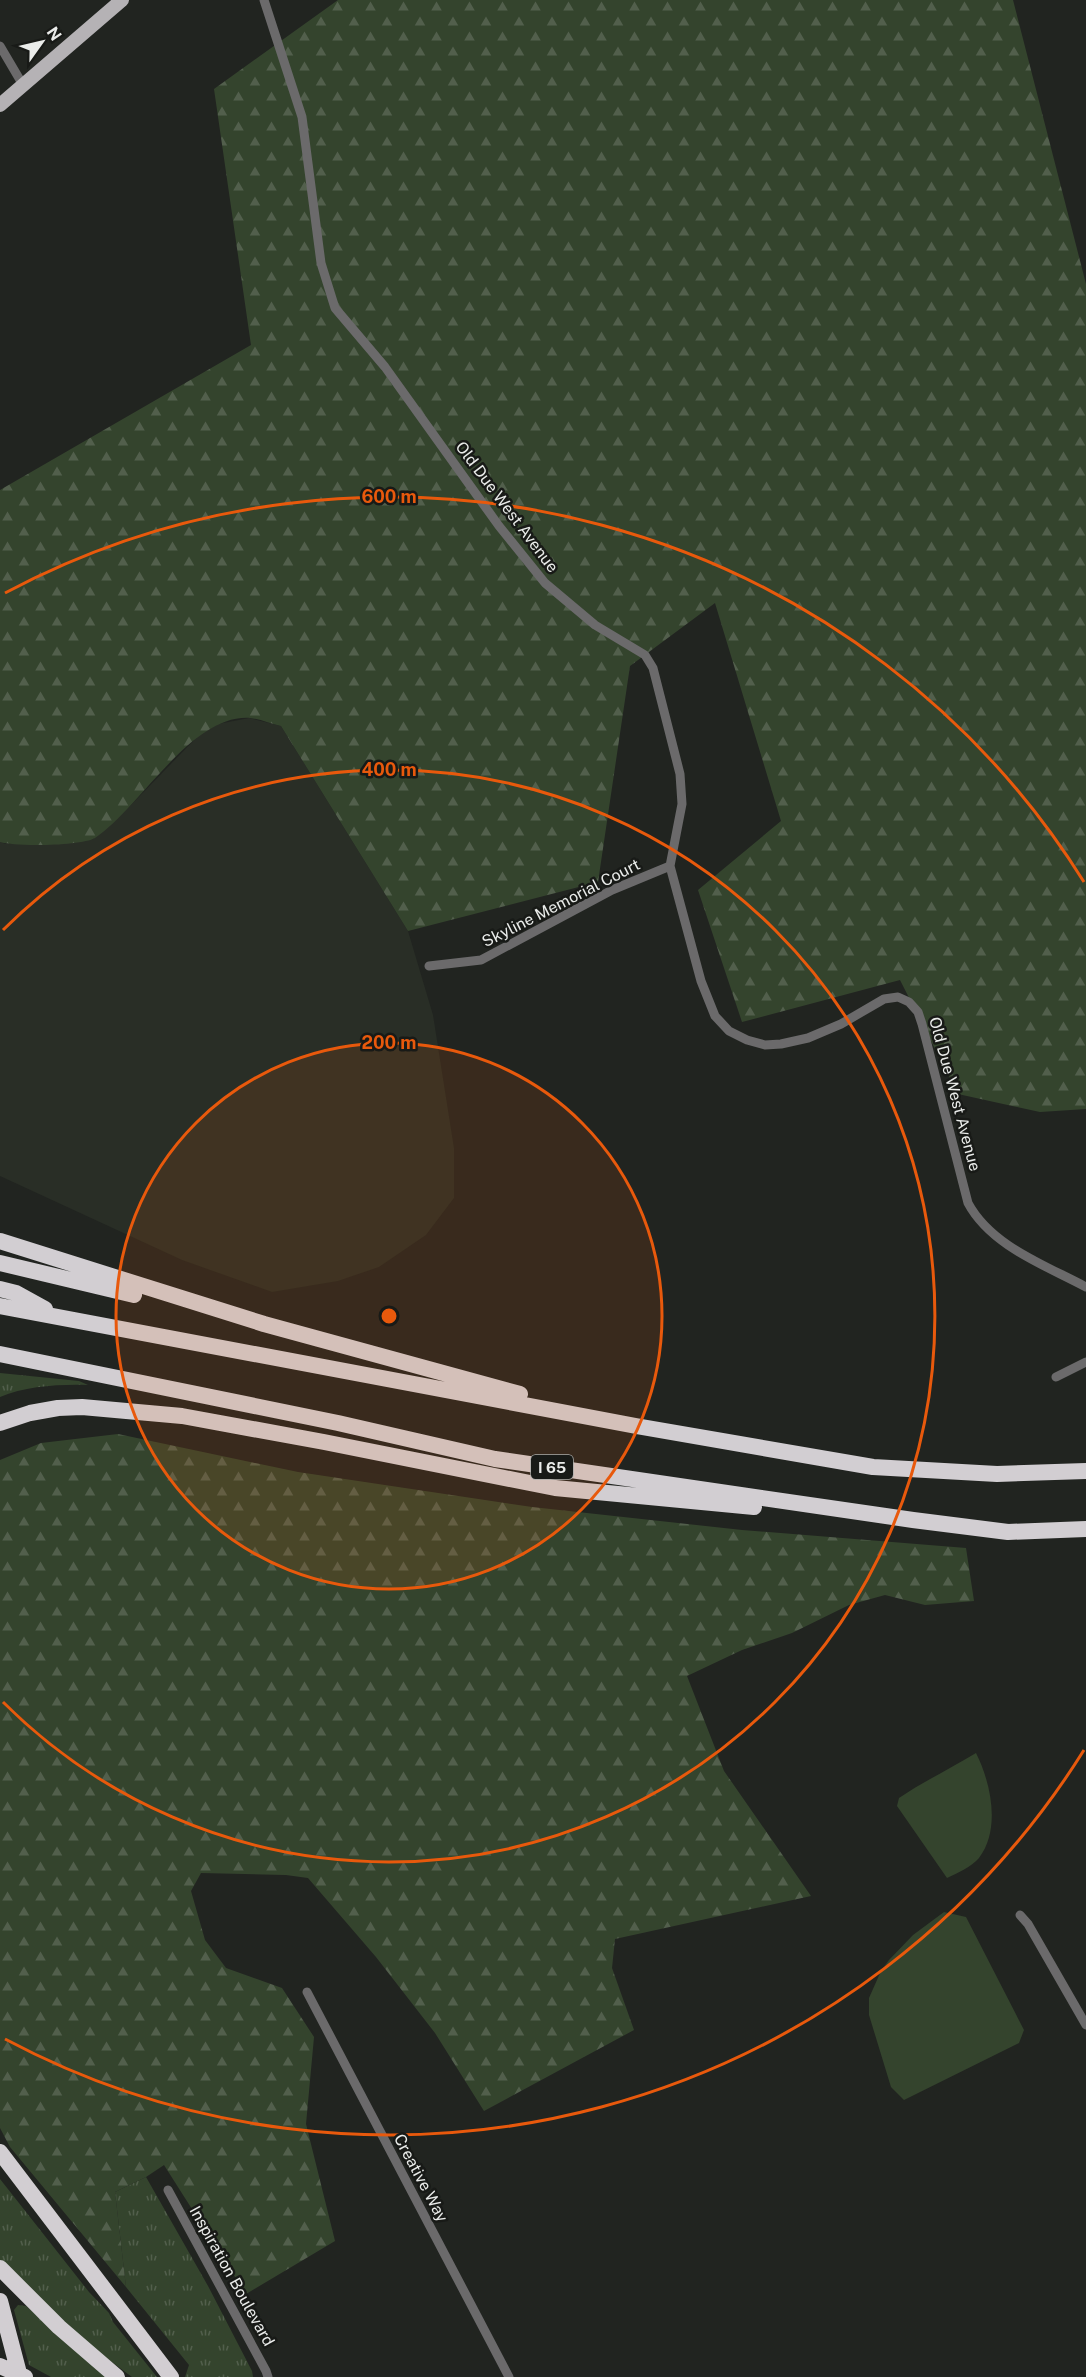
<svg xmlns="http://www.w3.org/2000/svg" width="1086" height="2377" font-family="'Public Sans',sans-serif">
<defs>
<pattern id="grass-tufts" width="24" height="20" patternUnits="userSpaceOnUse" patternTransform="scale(1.5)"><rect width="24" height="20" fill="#34442d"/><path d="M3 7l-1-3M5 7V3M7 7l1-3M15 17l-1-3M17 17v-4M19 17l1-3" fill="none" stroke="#525f4c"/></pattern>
<pattern id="forest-firs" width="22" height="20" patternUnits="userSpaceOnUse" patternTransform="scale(1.5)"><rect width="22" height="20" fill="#34442d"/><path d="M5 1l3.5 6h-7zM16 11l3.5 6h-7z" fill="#525f4c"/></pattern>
</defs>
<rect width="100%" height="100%" fill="#212420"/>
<path fill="#292e26" d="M249 718 281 726 408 931 433 1015 454 1148V1198L426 1235 379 1267 338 1281 272 1292 182 1260 0 1176V842L6 844 93 839 130 806 200 734 218 724Z"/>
<path fill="url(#grass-tufts)" d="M0 1373 79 1381 88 1385C60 1384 26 1386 0 1397Z
M146 2177 208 2286 252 2371 253 2377H185L189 2365 126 2287 115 2192Z
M0 2179 89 2292 109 2313 113 2322 157 2377H132L97 2351 72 2330 0 2260Z
M18 2305 26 2306 109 2377H51L29 2365 14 2310Z"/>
<path fill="url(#forest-firs)" d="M338 0H1013L1086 284V1109L1040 1112 958 1094 900 980 742 1022 698 890 781 821 715 603 630 666 598 882 408 931 281 726C271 724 260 719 250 718 191 714 141 807 95 838 81 846 16 847 0 842V490L251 345 214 89Z
M118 1434 298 1472 532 1507 742 1530 966 1548 974 1601 925 1605 885 1595 849 1605 792 1633 742 1650 687 1676 724 1771 811 1896 615 1939 612 1968 634 2030 484 2111 435 2033 376 1957 308 1878 286 1875 201 1873 191 1891 205 1940 226 1968 282 1988 314 2037 306 2124 335 2241 246 2294 164 2165 146 2177 115 2192 126 2287 10 2147 0 2128V1460L41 1443Z"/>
<path fill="#34442d" d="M976 1753C991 1783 1001 1829 979 1858 971 1867 958 1873 947 1878L897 1806 899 1798C924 1781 950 1769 976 1753Z
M944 1912 966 1917 1024 2030 1019 2043 904 2100 891 2087 869 2015V1998L881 1971 889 1960 913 1935Z"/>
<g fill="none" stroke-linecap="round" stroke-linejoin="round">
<path stroke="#6b6a6b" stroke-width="9" d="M264 0 302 117 321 263 335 308 385 367 499 526 545 583 595 625 645 655 653 668 680 774 682 804 670 866 701 981 715 1016 729 1031 747 1040 765 1045 781 1044 808 1038 841 1024 884 999 898 997 909 1002 918 1012 922 1024 968 1203C991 1246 1045 1265 1086 1287
M0 46 23 85
M429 966 481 960 612 890 670 866
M1056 1377 1086 1362
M1020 1915 1028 1924 1086 2025
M307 1992 509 2377
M168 2190 266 2371 268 2377"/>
<path stroke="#b5b2b5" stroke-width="14" d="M0 105 122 0"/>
<path stroke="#d2ced2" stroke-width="16" d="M0 1241 264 1324 520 1394
M0 1263 134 1295
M0 1289 16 1293 45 1309
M0 1306 636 1426 873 1467 997 1474 1086 1471
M0 1354 338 1423 495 1459 913 1520 1008 1532 1086 1529
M0 1423 30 1413 58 1408 82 1407 182 1416 324 1442 555 1488 754 1507
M0 2152 171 2377
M0 2268 59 2327 117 2377
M0 2301 20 2377
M0 2366 25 2377"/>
</g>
<circle cx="389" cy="1316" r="273" fill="#e8590c" fill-opacity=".12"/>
<g fill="none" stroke="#e8590c" stroke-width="3">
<circle cx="389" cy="1316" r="273"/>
<path d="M3 930A546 546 0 1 1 3 1702"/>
<path d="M1084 1750A819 819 0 0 1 5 2039M5 593A819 819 0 0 1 1084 882"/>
</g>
<g text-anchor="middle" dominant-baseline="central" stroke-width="5" stroke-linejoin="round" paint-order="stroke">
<rect fill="#181a17" stroke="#abadab" stroke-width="1.5" x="531" y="1455" width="42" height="24" rx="4.5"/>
<g font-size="15" font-weight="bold" fill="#eaecea">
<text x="552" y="1467">I 65</text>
</g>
<g font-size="16" fill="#eaecea" stroke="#181a17">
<text transform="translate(507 507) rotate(53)">Old Due West Avenue</text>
<text transform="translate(561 903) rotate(-27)">Skyline Memorial Court</text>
<text transform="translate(955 1094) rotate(75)">Old Due West Avenue</text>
<text transform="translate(421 2178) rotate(62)">Creative Way</text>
<text transform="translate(232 2276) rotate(61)">Inspiration Boulevard</text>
</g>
</g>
<circle cx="389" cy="1316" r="9" fill="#e8590c" stroke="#181a17" stroke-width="3"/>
<g font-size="18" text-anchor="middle" font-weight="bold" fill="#e8590c" stroke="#181a17" stroke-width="5" stroke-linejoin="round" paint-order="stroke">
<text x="389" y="503">600 m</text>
<text x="389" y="776">400 m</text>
<text x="389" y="1049">200 m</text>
</g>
<g transform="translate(42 42) rotate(56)" stroke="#181a17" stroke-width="4.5" paint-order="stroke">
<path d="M0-4.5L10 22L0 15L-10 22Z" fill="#eaecea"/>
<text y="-9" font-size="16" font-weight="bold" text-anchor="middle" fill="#eaecea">N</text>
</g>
</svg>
